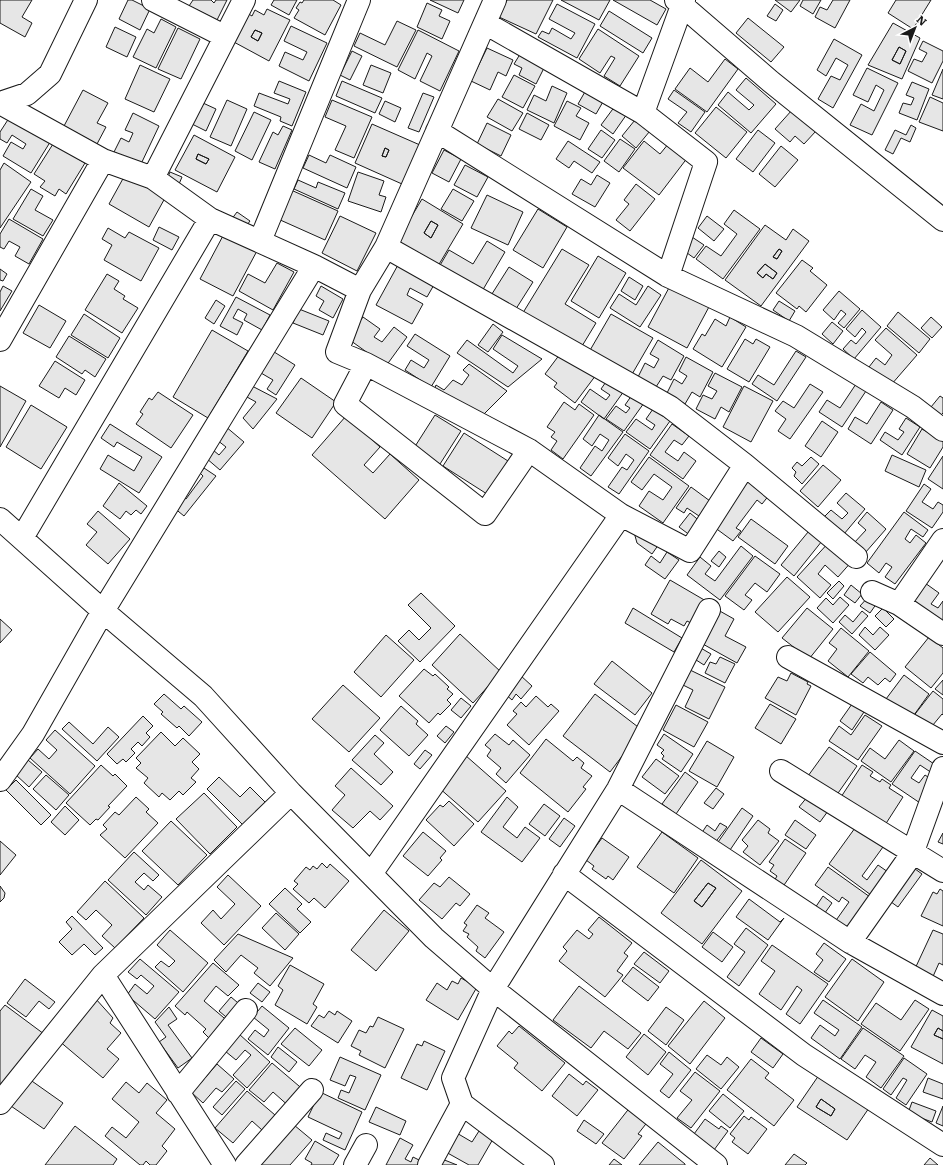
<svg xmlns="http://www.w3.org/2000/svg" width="943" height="1165" font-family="Literata,serif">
<rect width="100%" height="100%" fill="#fff"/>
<path fill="#e6e6e6" stroke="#1a1a1a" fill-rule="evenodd" d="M0 0H32L22 17 32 23 25 37 0 23Z
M128 0H132L150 9 140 30 119 19Z
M193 0H211L214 3 216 0H227L217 20 189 6Z
M274 0H297L289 15 271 5Z
M304 0H333L341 5 325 35 294 18 299 10 296 8 300 2 302 3Z
M430 0H464L458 13Z
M507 0H553L536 34 499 17Z
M561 0H610L599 20Z
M613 0H650L666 9 657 25Z
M775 0H800L791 12Z
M803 0H821L813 14 800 6Z
M833 0H850L835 28 815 17 820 7 827 10Z
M896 0H931L913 29 888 13Z
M427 3 442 10 439 16 450 21 442 39 417 27Z
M557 4 595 24 577 58 538 37 542 31 549 34 552 28 571 39 575 33 549 19Z
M775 4 783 10 776 21 767 16Z
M267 9 290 20 269 61 232 41 247 13 252 16 255 10 264 15ZM255 30 262 33 258 41 251 37Z
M609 11 652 38 643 53 600 26Z
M748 18 784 47 771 62 736 33Z
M161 19 176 27 156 68 133 57 147 29 154 33Z
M397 21 416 30 397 67 354 46 360 33 385 45Z
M893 23 920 38 902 79 868 65ZM899 47 906 51 900 64 892 60Z
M291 26 327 43 309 81 279 66 285 52 303 60 307 52 284 41Z
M115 27 136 37 127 57 106 47Z
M178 28 200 39 181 79 158 69Z
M598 29 639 56 620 86 604 76 615 58 611 56 600 73 579 59Z
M255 30 262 33 258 41 251 37Z
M418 30 459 51 440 91 420 81 432 56 427 53 415 79 398 70Z
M834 39 862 55 833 108 818 99 831 76 840 80 848 65 836 58 826 76 817 70Z
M923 41 943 51V61L932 83 908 71 914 59 922 62 927 53 919 49Z
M899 47 906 51 900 64 892 60Z
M487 48 513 60 506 76 498 72 490 90 471 81Z
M352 51 362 56 350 80 340 75Z
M522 51 546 64 536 84 519 75 522 68 514 64Z
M725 59 738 69 707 112 675 89 690 68 708 82Z
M140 65 170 79 154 112 125 99Z
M371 65 391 73 383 93 363 85Z
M867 68 898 83 872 135 850 125 861 104 874 111 884 90 876 85 868 102 853 95Z
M943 69V99L932 95Z
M514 75 535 86 523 108 502 97Z
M746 78 776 104 751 133 718 105 728 92 749 110 754 105 736 90Z
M279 81 306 92 292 126 280 121 281 117 254 106 259 93 288 104 290 99 274 93Z
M342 81 382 98 375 113 336 96Z
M912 82 929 89 917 120 899 113 903 103 911 105 914 98 906 95Z
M552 86 567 93 554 123 527 110 534 95 546 101Z
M83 90 108 103 97 123 106 127 97 144 64 126Z
M586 90 604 100 596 114 578 104Z
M674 90 705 112 691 132 678 123 687 112 668 99Z
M423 93 434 97 419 132 408 128Z
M930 97 943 103V131L919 122Z
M498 99 523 113 512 131 487 117Z
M227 100 247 109 231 146 210 137Z
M332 100 372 117 354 158 335 150 346 126 325 117Z
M385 101 401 108 395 122 379 114Z
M567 101 581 108 576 116 589 123 580 140 554 126Z
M618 102 629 111 613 134 601 125Z
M203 103 216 109 206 131 192 124Z
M716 107 747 132 726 158 695 133Z
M792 110 816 131 804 144 795 136 790 142 775 129Z
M254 112 271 120 252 160 235 151Z
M133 113 159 126 141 164 114 152 121 138 129 142 133 133 125 130Z
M527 113 549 125 541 140 519 129Z
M11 115 52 139 31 173 3 156 11 142 23 149 26 144 12 135 7 143 0 139V132Z
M639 115 654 126 636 148 622 136Z
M487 123 511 135 501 156 477 144Z
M372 124 420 145 402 184 355 163ZM385 148 389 150 386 157 382 156Z
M911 125 916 128 910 142 901 138 893 154 885 150 895 130 906 135Z
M283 126 292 130 275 169 259 162 273 132 278 135Z
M601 130 615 140 602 158 588 149Z
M758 130 775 143 753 172 736 159Z
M194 135 235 157 217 192 175 170ZM198 154 209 159 206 164 196 159Z
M620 139 635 149 619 172 604 161Z
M568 141 600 162 592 173 574 161 569 168 556 159Z
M644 141 660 154 669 143 688 157 659 195 623 168Z
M53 144 85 163 66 194 59 189 55 196 40 187 45 181 34 174Z
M781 146 798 160 775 187 759 174Z
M385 148 389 150 386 157 382 156Z
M444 150 461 159 449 182 432 173Z
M198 154 209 159 206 164 196 159Z
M309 155 326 163 330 155 356 167 347 188 303 168Z
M4 163 31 182 0 228V170Z
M465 165 488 177 477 197 454 185Z
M170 172 182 177 179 184 167 179Z
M358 172 384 181 379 195 386 197 381 212 348 201Z
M125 175 165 198 149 227 109 204Z
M597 175 610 183 595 207 572 194 581 179 591 185Z
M298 180 316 188 318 182 345 193 338 209 294 189Z
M636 184 655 199 630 231 616 220 629 204 624 200Z
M31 189 43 196 35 210 53 220 43 236 13 219Z
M453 189 474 201 462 221 441 209Z
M291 190 338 211 325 240 278 219Z
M487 195 523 212 508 245 471 228Z
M422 199 463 224 438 266 397 241ZM431 221 438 225 431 238 424 233Z
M538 209 567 227 543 268 513 250Z
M734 210 760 229 723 279 696 259 706 246 721 256 737 234 724 224Z
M237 212 250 221 244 229 231 220Z
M340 216 376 233 357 271 322 253Z
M707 216 724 229 714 241 698 228Z
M9 219 43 239 29 264 15 256 20 247 9 241 4 249 0 247V234Z
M431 221 438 225 431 238 424 233Z
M765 225 786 240 793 229 809 241 761 306 725 280ZM779 249 782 251 777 259 773 257ZM765 264 777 273 773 279 766 274 763 278 757 273Z
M159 227 179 237 172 250 153 240Z
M108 228 125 238 129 232 159 248 141 281 104 260 112 245 102 239Z
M225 232 258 249 233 296 200 279Z
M692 237 704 245 694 258 683 250Z
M487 241 505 252 481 293 439 267 449 250 473 264Z
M562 249 589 265 565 304 596 323 579 351 521 316Z
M779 249 782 251 777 259 773 257Z
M598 256 626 273 599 318 571 301Z
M802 260 813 268 810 271 827 285 806 312 799 306 797 309 776 293Z
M277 263 294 272 273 310 239 291 248 274 265 283Z
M399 263 435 283 427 297 410 288 407 295 423 304 412 324 376 305Z
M765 264 777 273 773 279 766 274 763 278 757 273Z
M509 267 533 282 514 312 490 297Z
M0 269 7 274 3 281 0 280Z
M107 274 119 281 114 289 125 296 123 299 138 308 122 333 85 310Z
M629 277 643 286 635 300 621 291Z
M671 284 710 305 687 348 648 327Z
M3 286 12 291 0 311V292Z
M321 286 343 299 333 318 319 310 324 301 316 296Z
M648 286 661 295 640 327 610 308 619 294 636 305Z
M839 291 860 309 844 328 838 323 846 314 841 310 834 320 823 310Z
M236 297 270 315 262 330 244 320 247 314 238 309 233 318 243 323 237 335 220 326Z
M216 300 225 306 214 324 205 318Z
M779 301 795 311 789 321 773 310Z
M39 305 66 321 50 348 23 333Z
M299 309 329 321 323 335 293 323Z
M862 310 881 327 854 359 843 349 851 340 856 344 866 332 862 328 855 337 846 329Z
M898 312 930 339 919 353 887 326Z
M84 314 120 338 108 358 71 335Z
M611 314 653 338 631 376 589 352Z
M363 317 380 329 374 337 382 342 394 327 407 337 386 366 347 338Z
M730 317 746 327 722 367 693 349 702 334 705 336 715 319 726 326Z
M931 317 942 327 932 338 921 328Z
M832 322 843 331 833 344 822 334Z
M493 324 503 332 488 352 478 345Z
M886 328 917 355 891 385 869 367 876 358 885 365 892 355 875 340Z
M212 330 248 351 208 418 173 397Z
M415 334 450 356 431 387 405 370 411 360 424 368 429 360 407 346Z
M502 335 542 359 508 387 457 353 467 340 513 373 518 366 493 349Z
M69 336 106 359 95 377 85 370 82 374 56 357Z
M745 339 753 344 756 339 770 347 749 382 727 369Z
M658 340 684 356 671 380 663 376 656 387 638 377 645 363 654 368 659 359 650 354Z
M271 350 295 365 276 395 267 389 273 380 261 373Z
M563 350 596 375 575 403 554 387 557 383 545 374Z
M796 351 806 357 777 401 752 384 758 375 774 385Z
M686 357 713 372 700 397 692 392 685 404 667 393 674 379 682 384 687 376 679 371Z
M55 361 85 380 76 395 65 388 59 398 39 386Z
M469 364 507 391 481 417 434 390 436 385 444 390 453 380 462 385 469 375 463 370Z
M715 373 742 387 729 412 721 407 715 419 696 409 703 395 712 399 717 391 708 386Z
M301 378 336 402 312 438 276 413Z
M608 379 624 391 604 419 581 402 590 389 606 400 610 395 601 389Z
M810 384 823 392 790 439 778 431 786 419 775 411 783 401 794 408Z
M856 384 866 391 842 427 819 412 827 400 840 408Z
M0 386 26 401 0 447Z
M252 386 277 399 253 429 243 418 256 402 247 397Z
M744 386 773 401 751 442 723 427Z
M158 392 193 415 171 448 136 424 143 414 140 412 149 398 152 400Z
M632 395 644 403 624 431 606 419 616 406 626 413 630 408 625 405Z
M940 396 943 398V413L941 415 931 407Z
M564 402 575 410 579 404 594 415 563 459 551 450 557 441 551 437 555 432 547 427Z
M881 402 893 410 871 444 848 429 855 417 867 424Z
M31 405 67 427 41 469 6 447Z
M653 409 670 421 650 449 626 432 636 419 652 430 655 425 646 419Z
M435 415 461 431 440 464 414 448Z
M599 415 623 432 591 476 580 468 595 446 602 451 609 440 600 434 592 446 583 439Z
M346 416 380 447 364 465 373 473 390 454 419 480 385 519 312 455Z
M906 418 920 427 902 455 880 440 885 432 898 440 904 432 899 429Z
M822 421 838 432 821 457 805 446Z
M110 424 162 457 139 493 100 469 108 455 134 471 142 457 117 442 114 447 101 438Z
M672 424 689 436 682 445 674 440 665 452 678 461 684 452 696 461 683 479 650 455Z
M225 426 244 442 220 470 206 458 213 450 219 455 226 447 217 440Z
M922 429 943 441V447L930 468 907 454Z
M464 433 508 461 487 494 443 466Z
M625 434 649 451 619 494 608 487 622 467 627 470 634 460 626 454 618 466 608 458Z
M892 455 926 470 919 487 885 471Z
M943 456V489L928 479Z
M649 457 689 486 663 523 639 506 649 491 663 500 672 487 654 474 642 490 631 482Z
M811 457 819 464 802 484 794 476 796 472 792 468 797 462 802 466Z
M823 465 841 480 818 507 800 491Z
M204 468 216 476 184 516 173 507 182 496 186 499 203 476 200 473Z
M750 479 770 494 762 504 757 500 736 528 741 531 733 541 714 527Z
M119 483 147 506 141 514 136 510 131 515 126 511 120 519 103 506Z
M924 484 931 489 922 502 933 509 938 502 943 505V512L932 528 906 511Z
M691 487 710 501 699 516 687 508 684 513 676 508Z
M846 493 865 509 844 534 824 517 831 510 842 519 848 513 837 503Z
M98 511 130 539 108 564 86 545 97 532 87 524Z
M867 512 886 529 865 553 854 543 866 530 858 523Z
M904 512 928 530 923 537 911 529 905 539 910 543 916 535 926 543 895 584 885 577 892 567 886 563 879 573 867 563Z
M690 513 702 523 691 536 679 527Z
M751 519 788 546 775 564 738 537Z
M632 525 659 544 652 554 637 543Z
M813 526 826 536 794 576 781 565Z
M831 540 853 560 838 577 825 565 818 574 831 585 820 598 797 577Z
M741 546 753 556 720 600 687 575 700 557 711 566 705 574 715 581Z
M719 551 726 557 719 567 711 561Z
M667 552 679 560 665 579 645 565 651 556 660 563Z
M755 556 780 574 767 592 755 583 745 595 752 600 744 610 725 596Z
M787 577 810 597 778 632 755 612Z
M670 580 706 601 693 624 687 621 684 626 671 619 668 624 651 614Z
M839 581 844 586 833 599 827 593Z
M925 583 939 593 931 604 938 608 943 601V623L912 601Z
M851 585 862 594 855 603 844 595Z
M421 593 455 626 420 662 398 641 409 630 419 640 431 628 408 605Z
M869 596 877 603 870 613 860 606Z
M840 597 849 605 833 623 817 608 826 598 833 605Z
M633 608 682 638 674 652 625 623Z
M807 608 833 629 809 659 782 638Z
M883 608 894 619 886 627 875 616Z
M718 610 734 619 725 636 746 647 737 663 701 643Z
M862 611 868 616 852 634 839 622 845 615 853 622Z
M0 619 12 630 0 643Z
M865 627 873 635 880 627 889 635 875 650 859 635Z
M841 628 869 651 848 677 828 661 837 649 829 643Z
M460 634 501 672 473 703 432 665Z
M386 635 414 660 381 697 354 672Z
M929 637 943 648V673L931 688 905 667Z
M699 647 711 654 704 665 693 658Z
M870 652 896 674 890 682 885 678 878 685 868 677 863 683 851 674Z
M720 657 735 664 725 683 705 673 710 662 716 664Z
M612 661 652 693 635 715 594 684Z
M424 669 433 676 435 674 449 687 447 689 453 694 447 700 451 704 440 715 438 713 429 723 399 696Z
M688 669 725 687 709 719 685 707 693 690 681 684Z
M791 673 808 682 807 684 811 686 796 715 765 698 778 677 787 681Z
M520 675 532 686 521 699 516 694 512 700 504 693Z
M904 675 929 694 909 722 883 703Z
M943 680V695L935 689Z
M343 685 380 718 349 752 312 719Z
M933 691 943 699V715L942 714 928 731 912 718Z
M164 694 181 709 184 706 202 722 189 736 179 726 177 728 161 714 163 712 154 704Z
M595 694 642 730 610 772 563 736Z
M536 696 548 707 551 704 559 711 529 745 507 725 517 714 513 711 521 702 526 707Z
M461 698 471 706 461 718 451 710Z
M770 704 796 719 781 744 755 728Z
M852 704 864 712 852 730 840 721Z
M676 705 708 722 694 747 663 730Z
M401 706 418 721 416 724 428 735 409 756 380 730Z
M865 715 882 726 858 760 829 741 839 726 851 735Z
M143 716 153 726 146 733 150 737 142 746 138 742 131 749 135 753 126 762 123 759 117 764 107 754Z
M69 722 93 744 108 727 119 737 97 761 62 729Z
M446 726 454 732 445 743 437 736Z
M55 730 95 766 70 794 30 758 38 749 49 759 57 750 46 740Z
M161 732 175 746 183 738 200 754 192 762 199 769 191 778 196 782 183 795 179 791 170 800 162 793 159 797 144 783 148 778 136 768 141 763 136 758Z
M495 734 509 745 513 740 530 755 506 783 496 774 501 768 487 756 491 750 485 745Z
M664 734 693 754 681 772 662 759 664 756 661 753 664 750 657 745Z
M375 735 384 743 374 754 393 772 381 785 352 760Z
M546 739 573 761 577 757 584 763 581 768 592 776 583 787 586 789 568 812 520 773Z
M899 740 914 751 891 782 861 761 870 748 885 759Z
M707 741 734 757 717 787 689 771Z
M829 747 857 766 836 796 808 776Z
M425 750 432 755 420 769 414 764Z
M915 751 937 766 932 773 920 765 911 778 919 783 925 775 937 783 923 805 892 784Z
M465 755 506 791 478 822 438 787Z
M656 759 679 776 665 794 642 777Z
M28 760 42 772 29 787 15 774Z
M101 765 113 776 115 774 127 786 108 806 110 807 98 820 96 819 90 825 66 803Z
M862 765 873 772 870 776 880 782 882 779 891 785 889 788 903 797 885 825 841 797Z
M351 768 393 806 380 820 370 811 353 828 332 810 345 795 335 786Z
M685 772 698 782 676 814 662 804Z
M46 775 69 795 56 810 33 789Z
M219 777 240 797 250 787 266 803 243 825 207 789Z
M16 780 51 815 41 825 6 790Z
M716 788 724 794 713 809 704 803Z
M204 793 237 827 210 854 176 819Z
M808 796 828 811 820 822 799 807Z
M136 797 149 809 146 812 158 823 125 858 100 835 107 829 103 825 115 812 119 815Z
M507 797 518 807 503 827 517 838 525 827 540 838 522 862 481 832Z
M449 801 474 824 454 846 426 820 440 805 443 807Z
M544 804 560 816 545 836 529 824Z
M65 806 79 820 65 835 51 822Z
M742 808 753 816 728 853 716 845Z
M564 818 575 826 560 847 549 839Z
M758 820 770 829 768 833 779 841 760 865 743 852 748 846 742 840Z
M795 820 816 835 806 849 785 835Z
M171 821 207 855 178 885 142 851Z
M720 823 727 827 714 844 701 834 707 825 715 831Z
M855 828 883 847 862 876 867 880 878 865 888 872 871 895 829 864Z
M423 832 446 851 440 858 442 860 428 876 403 856Z
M662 832 698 858 674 893 637 867Z
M943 833V844L938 842Z
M602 838 629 857 613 880 608 876 606 879 592 869 594 866 586 860Z
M785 839 806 853 782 888 773 883 777 876 770 871 774 865 769 862Z
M0 841 16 855 0 875Z
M134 852 159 875 153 881 144 873 135 882 144 890 148 885 162 897 146 915 108 880Z
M701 860 742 891 702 944 661 913ZM708 883 716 888 702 907 694 901Z
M322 863 327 868 330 864 349 881 325 908 314 898 309 903 293 889 298 884 294 881 306 867 310 870 313 866 317 869Z
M911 866 922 874 898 907 887 899Z
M828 867 870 897 844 934 832 926 849 902 842 897 839 902 815 885Z
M228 875 261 906 224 945 201 923 213 910 221 919 235 904 217 887Z
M449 877 470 894 460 906 456 903 442 919 419 900 434 883 440 887Z
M105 881 144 918 115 948 102 936 112 925 96 910 86 920 77 912Z
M708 883 716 888 702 907 694 901Z
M0 886 5 893 4 898 0 902Z
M285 888 302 904 297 909 311 922 300 933 269 904Z
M940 889 943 891V926L921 916 933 892 937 894Z
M823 896 832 903 822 917 813 911Z
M749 899 780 922 784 918 768 940 736 917Z
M477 905 489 913 485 918 504 932 485 958 476 951 478 947 467 937 469 934 463 931 467 925 464 923Z
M384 910 409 931 376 971 351 950Z
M276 913 299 934 285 950 262 928Z
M72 916 103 948 95 955 84 944 72 955 59 942 72 929 66 922Z
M599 917 632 943 624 953 628 956 617 971 623 975 605 997 559 961 567 951 563 947 577 930 589 939 593 934 588 930Z
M746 928 768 945 739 986 727 977 745 952 734 944Z
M170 930 208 963 183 992 155 967 161 961 169 967 175 961 157 945Z
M933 930 943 934V965L939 963 931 981 913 973Z
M713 932 733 947 722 962 702 947Z
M238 934 293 958 270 986 254 973 258 968 241 955 226 972 214 960Z
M824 943 846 959 829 982 814 972 823 960 816 954Z
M772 945 828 984 800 1024 786 1014 802 990 797 986 781 1010 759 994 775 971 761 961Z
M644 952 669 971 660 983 634 964Z
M140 959 179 992 155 1019 127 995 135 984 147 994 154 986 141 975 137 979 128 972Z
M852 959 884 982 858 1021 825 997Z
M213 963 239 985 228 996 216 986 204 1001 230 1023 213 1042 203 1032 206 1029 187 1012 185 1015 175 1006Z
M290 965 324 984 313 1004 317 1007 307 1024 275 1005 283 990 278 986Z
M633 967 659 987 648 1001 622 981Z
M461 978 477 987 458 1020 426 1000 437 983 447 990 452 981 458 984Z
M25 979 55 1002 49 1009 39 1001 26 1017 7 1003Z
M258 983 270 992 262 1002 250 993Z
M579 986 641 1033 628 1049 604 1031 591 1048 553 1020Z
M231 997 244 1008 232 1022 219 1011Z
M95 998 113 1018 110 1023 121 1033 107 1049 119 1059 103 1078 58 1040Z
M823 1000 862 1027 840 1059 811 1038 820 1025 835 1036 839 1030 814 1013Z
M915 1000 929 1009 900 1051 861 1024 876 1003 901 1020Z
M704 1001 725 1018 690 1064 668 1046Z
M5 1005 44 1034 0 1089V1011Z
M262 1006 289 1028 268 1055 248 1039 255 1030 264 1037 269 1030 253 1017Z
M169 1007 177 1019 168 1025 192 1058 178 1068 159 1042 166 1037 155 1022Z
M666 1007 684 1020 666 1045 648 1031Z
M932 1010 943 1016V1031L938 1028 934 1035 943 1039V1064L911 1047Z
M329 1011 335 1015 337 1011 352 1021 338 1043 311 1026 319 1015 324 1018Z
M378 1017 404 1029 385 1068 359 1055 361 1051 351 1046 359 1030 366 1033 370 1026 373 1027Z
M519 1026 565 1063 542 1091 514 1068 518 1063 497 1046 509 1031 512 1034Z
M295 1028 322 1050 309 1066 281 1044Z
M863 1028 904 1056 881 1088 866 1077 876 1062 865 1055 855 1069 841 1059Z
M938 1028 943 1031V1039L934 1035Z
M239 1034 270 1062 247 1088 233 1075 251 1055 245 1050 236 1060 225 1051Z
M644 1034 666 1052 648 1075 626 1057Z
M761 1038 783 1054 773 1068 751 1052Z
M424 1041 445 1051 427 1090 401 1078 417 1044 422 1046Z
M278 1047 297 1062 289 1072 271 1057Z
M669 1052 691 1070 669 1098 660 1091 673 1074 660 1064Z
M707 1055 721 1065 727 1057 739 1067 721 1089 696 1069Z
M340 1057 381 1075 365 1110 338 1098 341 1090 349 1093 356 1077 350 1075 345 1086 330 1080Z
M904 1058 927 1074 906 1105 896 1098 907 1080 903 1078 891 1095 883 1089Z
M751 1059 769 1073 765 1078 794 1100 774 1126 727 1090Z
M272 1063 306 1092 291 1108 273 1092 264 1102 249 1090Z
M217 1064 234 1079 222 1092 216 1088 203 1103 192 1093Z
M695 1072 720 1091 691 1128 677 1118 692 1100 680 1091Z
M569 1074 583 1085 586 1081 598 1090 577 1116 552 1096Z
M819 1075 869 1108 847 1140 797 1107ZM821 1099 835 1109 831 1116 816 1107Z
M928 1078 943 1084V1099L923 1092Z
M29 1079 63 1103 44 1129 11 1106Z
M236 1081 245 1089 222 1115 213 1107Z
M126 1082 139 1093 147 1083 167 1100 156 1113 175 1129 162 1146 167 1151 156 1165H150L146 1161 143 1165H140L105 1136 112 1127 126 1138 139 1122 112 1099Z
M247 1091 282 1121 254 1139 262 1130 252 1121 233 1143 215 1128Z
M320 1092 362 1112 345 1150 323 1140 326 1133 339 1139 342 1133 308 1117Z
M723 1094 744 1111 730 1128 709 1111Z
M821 1099 835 1109 831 1116 816 1107Z
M912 1102 936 1111 932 1122 908 1113Z
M631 1106 649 1120 638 1134 642 1136 624 1159 602 1143Z
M943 1106V1126L936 1123Z
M376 1107 406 1121 400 1135 369 1122Z
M744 1116 749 1120 751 1117 767 1129 748 1154 732 1142 735 1138 730 1134Z
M705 1119 719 1129 721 1126 728 1131 714 1150 694 1134Z
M584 1120 604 1134 596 1144 577 1131Z
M294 1125 312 1140 290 1165H259Z
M75 1126 117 1159 113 1165H45Z
M479 1131 493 1139 478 1165H469L444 1151 455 1132 472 1142Z
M400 1138 413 1145 405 1159 411 1162 413 1157 423 1162 421 1165H386Z
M315 1141 339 1155 333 1165H311L312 1163 305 1159Z
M658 1142 685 1164V1165H639Z
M794 1154 807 1163 805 1165H785Z
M930 1158 938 1165H924Z
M442 1159 457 1165H440Z
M614 1159 622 1165H609Z"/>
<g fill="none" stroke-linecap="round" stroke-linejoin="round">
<defs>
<path id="minor" d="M86 0 50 74 27 94 0 103 103 160 153 178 210 219 314 266 360 290
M153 0 224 36
M676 0 770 81 943 220
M485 23 643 113 684 0
M643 113 706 162 668 276
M437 131 668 276 796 336 913 407 943 430
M153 178 244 0
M260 241 359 0
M386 247 670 407 745 465 690 551 621 515 529 450 366 364 337 352 360 290 386 247 495 0
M0 340 103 160
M366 364 345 404 485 514 529 450
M745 465 856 557
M0 519 103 611 203 696 291 793 434 938 493 989 716 1165
M22 538 210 219
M943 540 899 604 943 634
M872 592 899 604
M788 657 943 743
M943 768 912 854 850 942 943 994
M781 771 943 871
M0 780 33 734 103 611 314 266
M618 789 850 942
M371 874 621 515
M564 874 804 1055 943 1145
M103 975 225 1165
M178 1093 246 1010
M0 1103 103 975 291 793
M462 1104 543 1165
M246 1165 312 1090
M355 1165 366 1145
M429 1165 462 1104 453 1078 493 989 618 789 709 610"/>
</defs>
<use href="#minor" stroke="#1a1a1a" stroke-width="24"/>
<use href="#minor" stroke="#fff" stroke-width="22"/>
</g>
<g transform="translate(915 28) rotate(42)" stroke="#ffffff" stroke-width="3" paint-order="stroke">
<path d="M0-3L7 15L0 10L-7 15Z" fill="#1a1a1a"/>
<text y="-6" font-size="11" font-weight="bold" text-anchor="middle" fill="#1a1a1a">N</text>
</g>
</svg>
